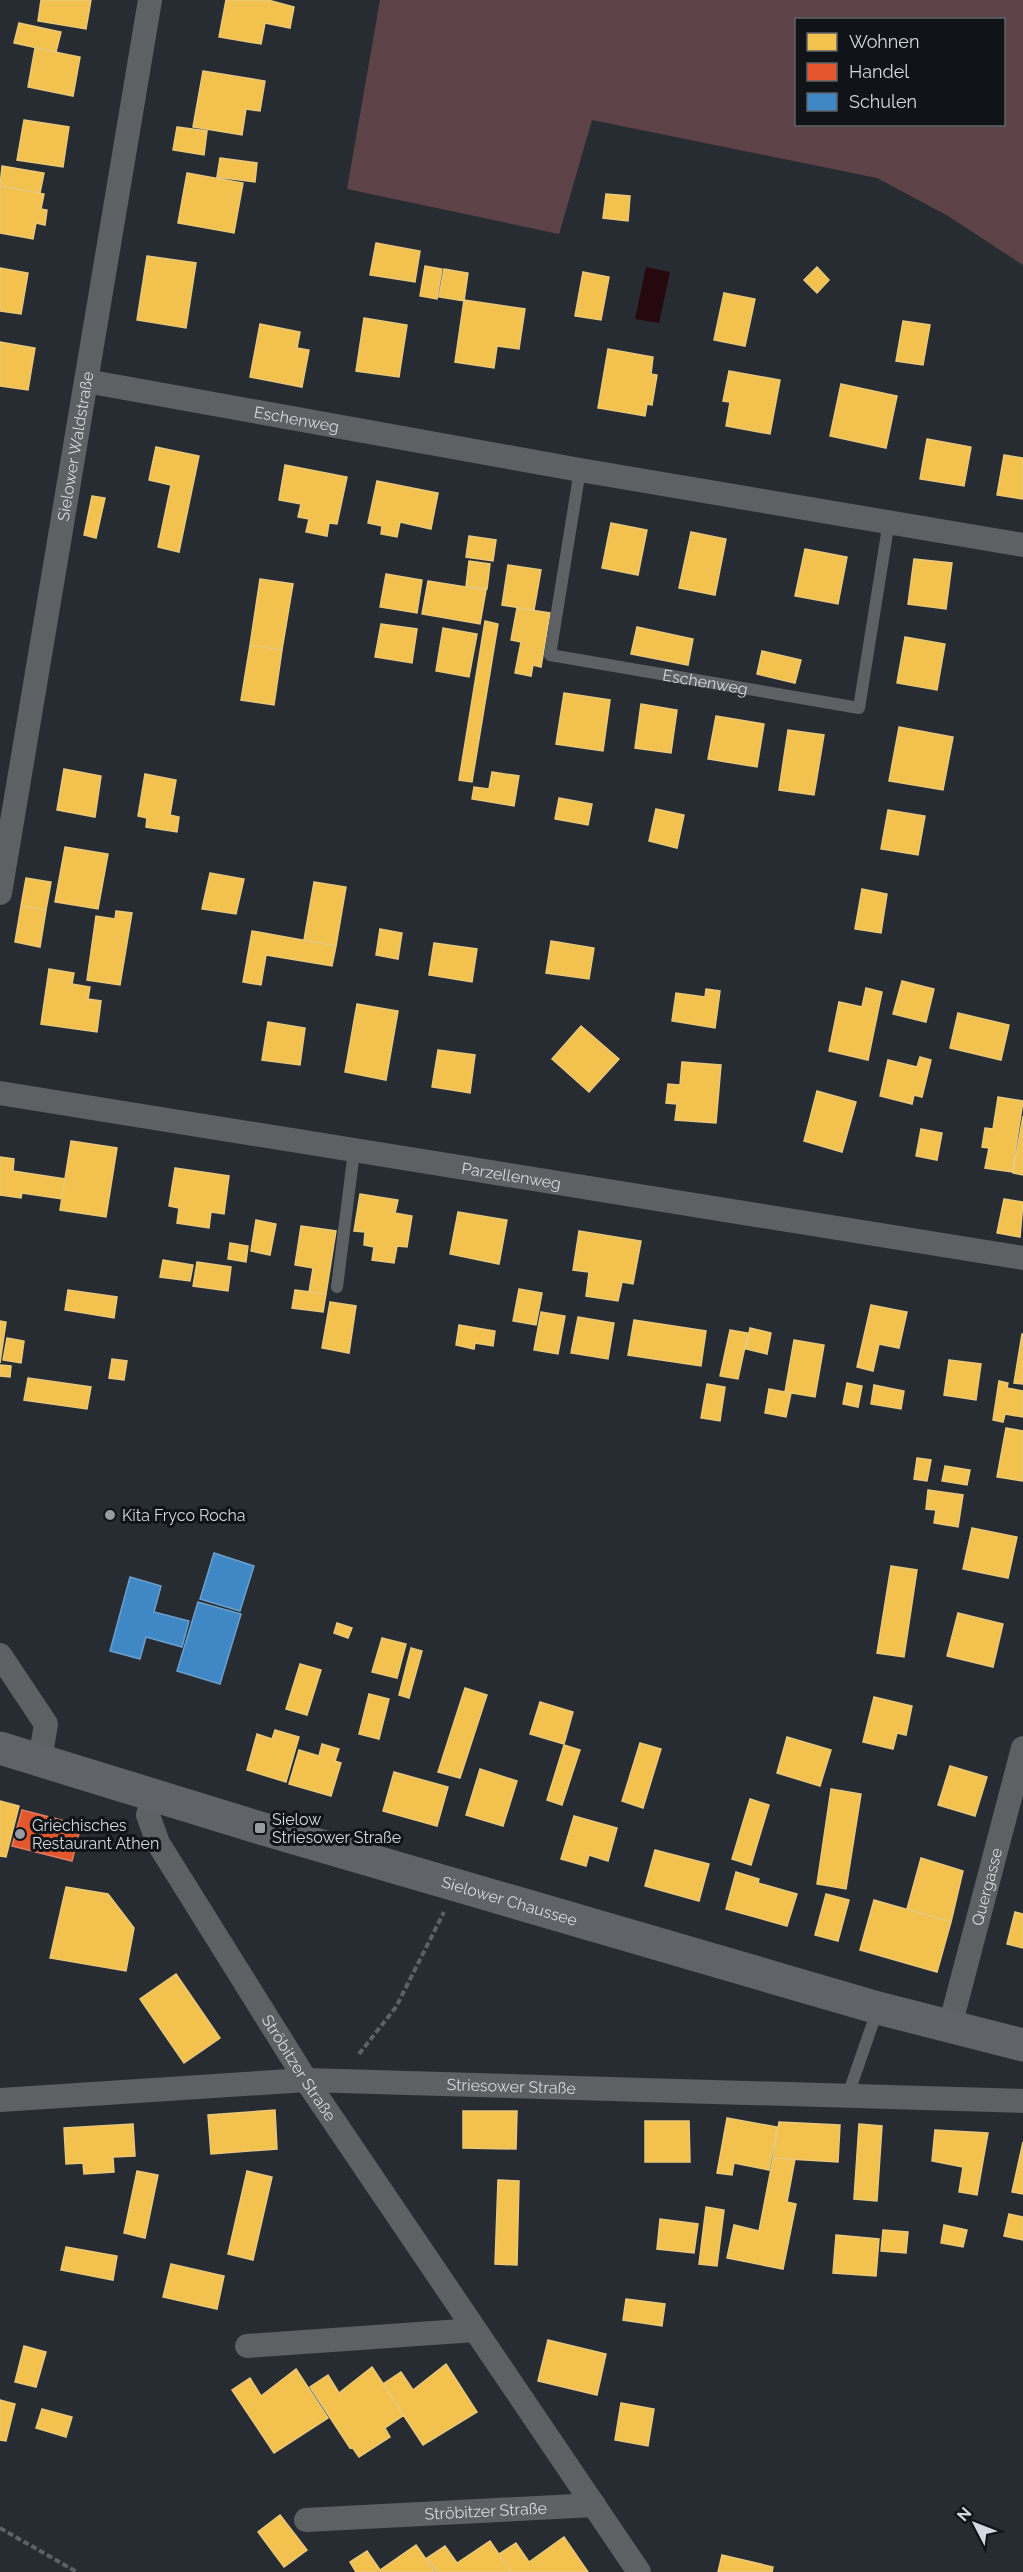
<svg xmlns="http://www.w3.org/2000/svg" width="1023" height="2572" font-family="Raleway,sans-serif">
<rect width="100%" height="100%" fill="#272c32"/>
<path fill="#5d4347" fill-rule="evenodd" d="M380 0H1023V265L948 216 877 178 592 120 559 234 347 189ZM796 20H1004V124H796Z"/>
<path fill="#25090f" d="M646 267 670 272 659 323 635 319Z"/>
<path fill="#f2c14e" stroke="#e9c87a" stroke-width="1.5" d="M41 0H91L86 29 38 21Z
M226 0H268L294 7 290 28 265 23 261 44 219 37Z
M19 23 61 32 56 52 14 43Z
M35 48 80 57 73 96 28 87Z
M203 71 265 81 260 111 246 109 242 135 193 127Z
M24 120 69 127 63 167 17 160Z
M177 127 207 131 204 155 173 150Z
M220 158 257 163 255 182 217 177Z
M2 166 44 173 40 193 0 186Z
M187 173 243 183 234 233 178 223Z
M0 186 44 194 41 209 47 210 45 225 36 223 33 239 0 233Z
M606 194 630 196 628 221 603 218Z
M376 243 420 251 415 282 370 275Z
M147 256 196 263 186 328 137 320Z
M425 266 442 269 437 299 420 296Z
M817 267 829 280 817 293 804 280Z
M0 268 28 273 21 314 0 311Z
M444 269 468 273 464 301 439 297Z
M583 272 609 277 601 320 575 316Z
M724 293 755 299 745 346 714 340Z
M464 300 525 309 519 349 497 346 494 368 455 362Z
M364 318 407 325 399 377 356 371Z
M903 321 930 325 923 365 896 361Z
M260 324 300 332 297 348 309 350 302 387 250 377Z
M0 342 35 348 28 390 0 386Z
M608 349 653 357 651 374 657 375 652 405 647 404 645 416 598 408Z
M729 371 780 380 770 434 726 426 730 402 723 401Z
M841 384 897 396 886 448 830 436Z
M927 439 971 447 964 486 920 479Z
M156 447 199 456 179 552 158 547 171 485 149 480Z
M1004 455 1023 458V499L997 495Z
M285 465 347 477 337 524 329 523 327 536 306 532 309 519 298 517 301 504 279 500Z
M377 481 438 493 431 529 400 522 397 537 381 534 382 526 368 523Z
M92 496 105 498 96 538 84 535Z
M611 523 647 530 638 575 602 568Z
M691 532 726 539 715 595 679 588Z
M469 536 496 540 493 561 466 557Z
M805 549 847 557 838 604 795 596Z
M914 559 952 563 946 609 908 604Z
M469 561 490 564 487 589 466 586Z
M508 565 541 570 534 610 502 605Z
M386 574 422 580 417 613 380 607Z
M260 579 293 584 282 650 250 645Z
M428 581 486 590 480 624 422 614Z
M517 608 550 613 541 667 533 665 531 676 515 673 521 642 511 640Z
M485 621 498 624 472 782 459 780Z
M381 624 417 629 412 663 375 657Z
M637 627 693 639 688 665 631 654Z
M443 628 477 634 469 677 436 671Z
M905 637 945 644 937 690 897 683Z
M250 645 282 650 274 705 241 700Z
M762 651 801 660 795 683 757 674Z
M564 693 610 700 603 751 556 744Z
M641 704 677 710 671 753 635 748Z
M716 716 764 724 757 767 708 759Z
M899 727 953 737 943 790 889 781Z
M788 730 824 735 814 795 779 790Z
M64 769 101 776 95 817 57 810Z
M492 772 519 776 514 806 472 799 474 787 489 789Z
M145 774 176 780 170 815 179 817 177 832 146 827 147 818 138 816Z
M559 798 592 804 588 825 555 819Z
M656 809 684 815 677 848 649 841Z
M888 810 925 816 918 855 881 849Z
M65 847 108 854 98 909 55 902Z
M210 873 244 879 236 914 202 909Z
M26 878 51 882 46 910 21 906Z
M314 882 346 887 336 946 304 940Z
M862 889 887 894 881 933 855 929Z
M21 906 46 910 40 947 15 942Z
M116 911 132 913 120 985 87 980 96 916 115 919Z
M380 929 402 933 398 959 376 955Z
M252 931 336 946 332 966 266 955 261 985 243 982Z
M551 941 594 948 589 979 546 973Z
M434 943 477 949 472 982 429 975Z
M49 969 74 973 72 984 90 987 88 999 101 1001 97 1032 41 1024Z
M902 981 934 989 926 1022 893 1014Z
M866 988 882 992 868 1060 829 1051 839 1002 862 1007Z
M706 989 720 991 715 1028 672 1021 676 993 705 997Z
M357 1004 398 1011 386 1080 345 1072Z
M958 1013 1009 1025 1001 1060 950 1048Z
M268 1022 305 1028 300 1065 262 1060Z
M581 1026 619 1059 589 1092 552 1059Z
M438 1050 475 1055 470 1093 432 1087Z
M920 1057 931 1060 922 1097 914 1095 912 1104 880 1096 888 1060 917 1067Z
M682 1062 721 1065 716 1123 675 1120 677 1104 666 1103 668 1084 680 1085Z
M817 1091 856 1102 842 1152 804 1141Z
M998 1097 1023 1101 1012 1172 985 1168 989 1148 982 1147 985 1128 993 1129Z
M1023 1116V1175L1013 1173Z
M921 1129 942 1133 937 1160 916 1156Z
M71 1141 117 1148 106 1217 60 1210Z
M0 1157 14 1159 13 1171 65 1179 62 1199 22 1193 21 1198 0 1195Z
M175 1168 229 1176 224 1214 211 1212 209 1228 177 1223 179 1208 169 1206Z
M360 1194 398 1200 395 1213 412 1216 407 1247 397 1246 394 1263 372 1260 374 1247 364 1245 365 1232 354 1231Z
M1004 1199 1023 1202 1020 1237 997 1233Z
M458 1212 507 1220 499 1264 450 1254Z
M256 1220 276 1224 270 1255 251 1251Z
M301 1226 336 1231 326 1294 309 1292 313 1268 295 1265Z
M579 1231 641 1241 633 1284 622 1282 618 1301 586 1296 589 1272 573 1270Z
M230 1243 248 1246 246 1262 228 1259Z
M163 1260 193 1265 190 1281 160 1277Z
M197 1262 231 1267 228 1291 193 1286Z
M519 1289 542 1293 536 1325 513 1321Z
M68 1290 117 1297 114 1318 65 1310Z
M295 1290 326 1294 323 1312 292 1308Z
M330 1302 356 1306 349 1353 322 1348Z
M871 1305 907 1312 899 1348 879 1344 873 1371 857 1367Z
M541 1312 565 1316 558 1354 534 1350Z
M578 1317 614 1323 608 1359 571 1353Z
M634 1320 706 1331 701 1366 628 1355Z
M0 1321 6 1322 0 1363Z
M459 1325 495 1331 493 1346 475 1343 474 1349 456 1345Z
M750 1328 771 1333 767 1354 746 1349Z
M730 1330 748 1333 738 1379 720 1376Z
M1022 1334H1023V1384L1014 1383Z
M7 1338 24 1341 21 1363 3 1360Z
M794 1340 824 1345 815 1397 785 1392Z
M112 1359 127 1361 124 1380 109 1378Z
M949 1360 981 1364 976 1400 944 1395Z
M0 1365 11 1366 10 1377 0 1376Z
M28 1378 91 1387 87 1409 24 1400Z
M999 1381 1008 1383 1007 1388 1023 1391V1417L1005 1414 1003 1422 993 1420Z
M847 1383 862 1386 858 1407 843 1404Z
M707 1384 725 1387 720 1421 701 1418Z
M874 1385 904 1391 901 1409 871 1404Z
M769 1389 791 1393 786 1417 765 1413Z
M1006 1428 1023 1431V1481L997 1477Z
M917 1458 931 1460 927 1481 914 1479Z
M945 1466 970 1470 967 1485 942 1481Z
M928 1490 963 1495 958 1527 934 1523 936 1510 926 1509Z
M972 1528 1017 1537 1008 1578 963 1569Z
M891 1566 917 1570 904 1657 877 1653Z
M958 1613 1003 1624 993 1667 947 1656Z
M337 1623 352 1628 348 1638 334 1633Z
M382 1638 406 1644 397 1678 372 1672Z
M411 1648 422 1651 409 1698 399 1695Z
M300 1664 321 1670 307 1715 286 1709Z
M465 1688 487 1695 460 1778 438 1772Z
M369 1694 389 1699 379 1739 359 1734Z
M874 1697 912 1706 906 1735 897 1733 893 1749 863 1742Z
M540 1702 573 1712 564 1744 530 1734Z
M275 1730 299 1737 286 1782 247 1770 257 1734 272 1739Z
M787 1737 831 1750 820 1786 777 1773Z
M640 1743 661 1749 643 1808 622 1801Z
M322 1744 339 1749 335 1761 341 1763 331 1796 289 1784 299 1750 319 1756Z
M564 1745 580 1750 562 1805 547 1800Z
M950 1766 987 1777 975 1816 938 1805Z
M480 1769 517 1781 503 1826 466 1815Z
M394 1772 448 1787 437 1826 383 1811Z
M831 1789 861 1794 846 1889 817 1884Z
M750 1799 769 1805 751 1865 732 1859Z
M0 1801 19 1806 6 1857 0 1856Z
M574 1816 617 1828 608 1861 589 1855 586 1866 561 1859Z
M655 1850 709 1864 699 1901 645 1886Z
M921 1858 963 1871 951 1922 907 1909Z
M736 1872 759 1879 758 1883 797 1894 787 1926 726 1909Z
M66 1887 108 1894 134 1928 126 1971 50 1958Z
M826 1894 849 1900 838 1941 815 1935Z
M874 1900 951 1922 937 1972 860 1950Z
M1015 1912 1023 1914V1948L1007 1944Z
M176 1974 220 2038 184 2063 140 1999Z
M275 2110 277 2149 211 2154 208 2115Z
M463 2111H517L516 2149 463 2148Z
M727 2118 777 2127 769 2170 734 2163 732 2175 717 2173Z
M645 2121H689L690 2162H645Z
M779 2122 840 2125 838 2162 773 2158Z
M133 2124 135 2156 113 2157 114 2172 84 2174 83 2163 66 2164 64 2128Z
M859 2124 882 2126 877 2201 854 2199Z
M935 2130 988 2133 977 2195 959 2192 963 2167 932 2161Z
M1023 2142V2194L1012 2192Z
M773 2158 795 2159 787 2202 796 2204 783 2269 727 2258 734 2225 759 2231Z
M137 2171 158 2175 145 2238 124 2233Z
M247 2171 272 2177 253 2260 228 2254Z
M498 2180 519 2181 517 2265 495 2264Z
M706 2207 724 2210 717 2266 699 2264Z
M1009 2214 1023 2217V2240L1004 2236Z
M660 2219 698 2224 694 2253 657 2249Z
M944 2225 967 2230 963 2247 941 2243Z
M883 2230 908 2232 906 2253 881 2251Z
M836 2235 879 2239 876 2276 833 2273Z
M66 2247 117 2256 113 2280 61 2270Z
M171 2264 224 2276 217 2309 163 2297Z
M626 2299 665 2304 662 2326 623 2320Z
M548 2340 606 2354 597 2395 538 2381Z
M24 2346 46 2352 36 2387 15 2382Z
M446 2364 477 2412 423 2445 383 2384 401 2372 413 2390Z
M372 2367 404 2415 385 2428 390 2437 359 2457 352 2447 350 2448 310 2387 328 2375 339 2393Z
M296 2369 328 2418 274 2453 232 2390 250 2378 261 2396Z
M0 2400 15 2404 6 2441 0 2440Z
M621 2403 654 2409 648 2446 615 2440Z
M42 2409 72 2417 66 2437 36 2428Z
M280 2515 307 2550 284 2567 258 2532Z
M564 2537 588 2572H511L499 2554 516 2543 529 2562Z
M490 2541 511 2572H437L427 2558 445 2546 457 2563Z
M416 2545 435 2572H356L350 2562 367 2551 380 2570Z
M722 2555 773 2567 772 2572H718Z"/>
<path fill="#e4572e" stroke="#df7e63" stroke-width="1.5" d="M22 1810 81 1825 72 1861 12 1846Z"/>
<path fill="#3f88c5" stroke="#6ba0cd" stroke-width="1.5" d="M214 1553 254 1566 240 1611 200 1599Z
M130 1577 161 1586 154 1612 189 1621 182 1647 146 1637 140 1659 110 1651Z
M198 1602 241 1614 220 1684 177 1671Z"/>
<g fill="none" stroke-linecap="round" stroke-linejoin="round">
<path stroke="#5e6164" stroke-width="4" stroke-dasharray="6 3" stroke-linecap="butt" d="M359 2054 396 2007 444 1912
M0 2528 77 2572"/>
<g stroke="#5e6163" stroke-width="12">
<path id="s1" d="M580 470 550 655 859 708 889 521"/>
<path d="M337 1287 354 1151"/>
<path d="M848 2095 878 2008"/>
</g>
<g stroke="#5e6163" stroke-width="24">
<path id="s2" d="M86 381 580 470 1023 545"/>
<path id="s3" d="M0 893 150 0"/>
<path id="s4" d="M0 1093 1023 1258"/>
<path d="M0 1655 46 1724 40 1760"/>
<path id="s5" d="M154 1795 148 1815 158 1843 236 1968 306 2080 639 2572"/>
<path id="s6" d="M950 2026 1023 1748"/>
<path id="s7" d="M0 2100 306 2080 1023 2101"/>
<path d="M247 2346 475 2330"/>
<path id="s8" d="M306 2520 594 2505"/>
</g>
<path stroke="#606367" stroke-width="33" id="s9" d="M0 1748 260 1828 878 2008 1023 2045"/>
</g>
<g fill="#979ca3" stroke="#101419" stroke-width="2">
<circle cx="110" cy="1515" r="6"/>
<rect x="254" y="1822" width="12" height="12" rx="3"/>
<circle cx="20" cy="1834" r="6"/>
</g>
<g text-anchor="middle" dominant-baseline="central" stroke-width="6" stroke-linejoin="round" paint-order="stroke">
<g font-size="16" fill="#d3d9e0" stroke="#101419">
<text stroke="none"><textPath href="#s2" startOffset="214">Eschenweg</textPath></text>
<text stroke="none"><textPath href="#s3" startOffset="453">Sielower Waldstraße</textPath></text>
<text stroke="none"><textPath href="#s1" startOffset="345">Eschenweg</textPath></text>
<text stroke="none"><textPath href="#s4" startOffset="518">Parzellenweg</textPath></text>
<text stroke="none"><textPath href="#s6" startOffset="144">Quergasse</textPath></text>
<text stroke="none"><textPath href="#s9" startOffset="532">Sielower Chaussee</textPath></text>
<text stroke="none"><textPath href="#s5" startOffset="316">Ströbitzer Straße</textPath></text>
<text stroke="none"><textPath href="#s7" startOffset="512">Striesower Straße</textPath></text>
<text stroke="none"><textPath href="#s8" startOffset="180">Ströbitzer Straße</textPath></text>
</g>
<g font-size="16" fill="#d3d9e0" stroke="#101419" text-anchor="start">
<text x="122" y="1515">Kita Fryco Rocha</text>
<text x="272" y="1819">Sielow<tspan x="272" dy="18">Striesower Straße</tspan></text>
<text x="32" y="1825">Griechisches<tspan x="32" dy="18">Restaurant Athen</tspan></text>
</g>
</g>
<rect x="795" y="18" width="210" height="108" fill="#101419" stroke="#5e6369" stroke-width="1.5"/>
<rect x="807" y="33" width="30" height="18" fill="#f2c14e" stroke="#5e6369" stroke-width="1.5"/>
<text x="849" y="48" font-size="18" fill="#d3d9e0">Wohnen</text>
<rect x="807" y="63" width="30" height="18" fill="#e4572e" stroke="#5e6369" stroke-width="1.5"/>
<text x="849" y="78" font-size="18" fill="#d3d9e0">Handel</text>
<rect x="807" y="93" width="30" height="18" fill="#3f88c5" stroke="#5e6369" stroke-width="1.5"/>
<text x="849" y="108" font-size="18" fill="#d3d9e0">Schulen</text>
<g transform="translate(975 2524) rotate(312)" stroke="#101419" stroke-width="4.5" paint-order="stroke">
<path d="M0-4.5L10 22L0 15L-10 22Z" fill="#d3d9e0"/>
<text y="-9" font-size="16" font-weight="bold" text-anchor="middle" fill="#d3d9e0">N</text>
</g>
</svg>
